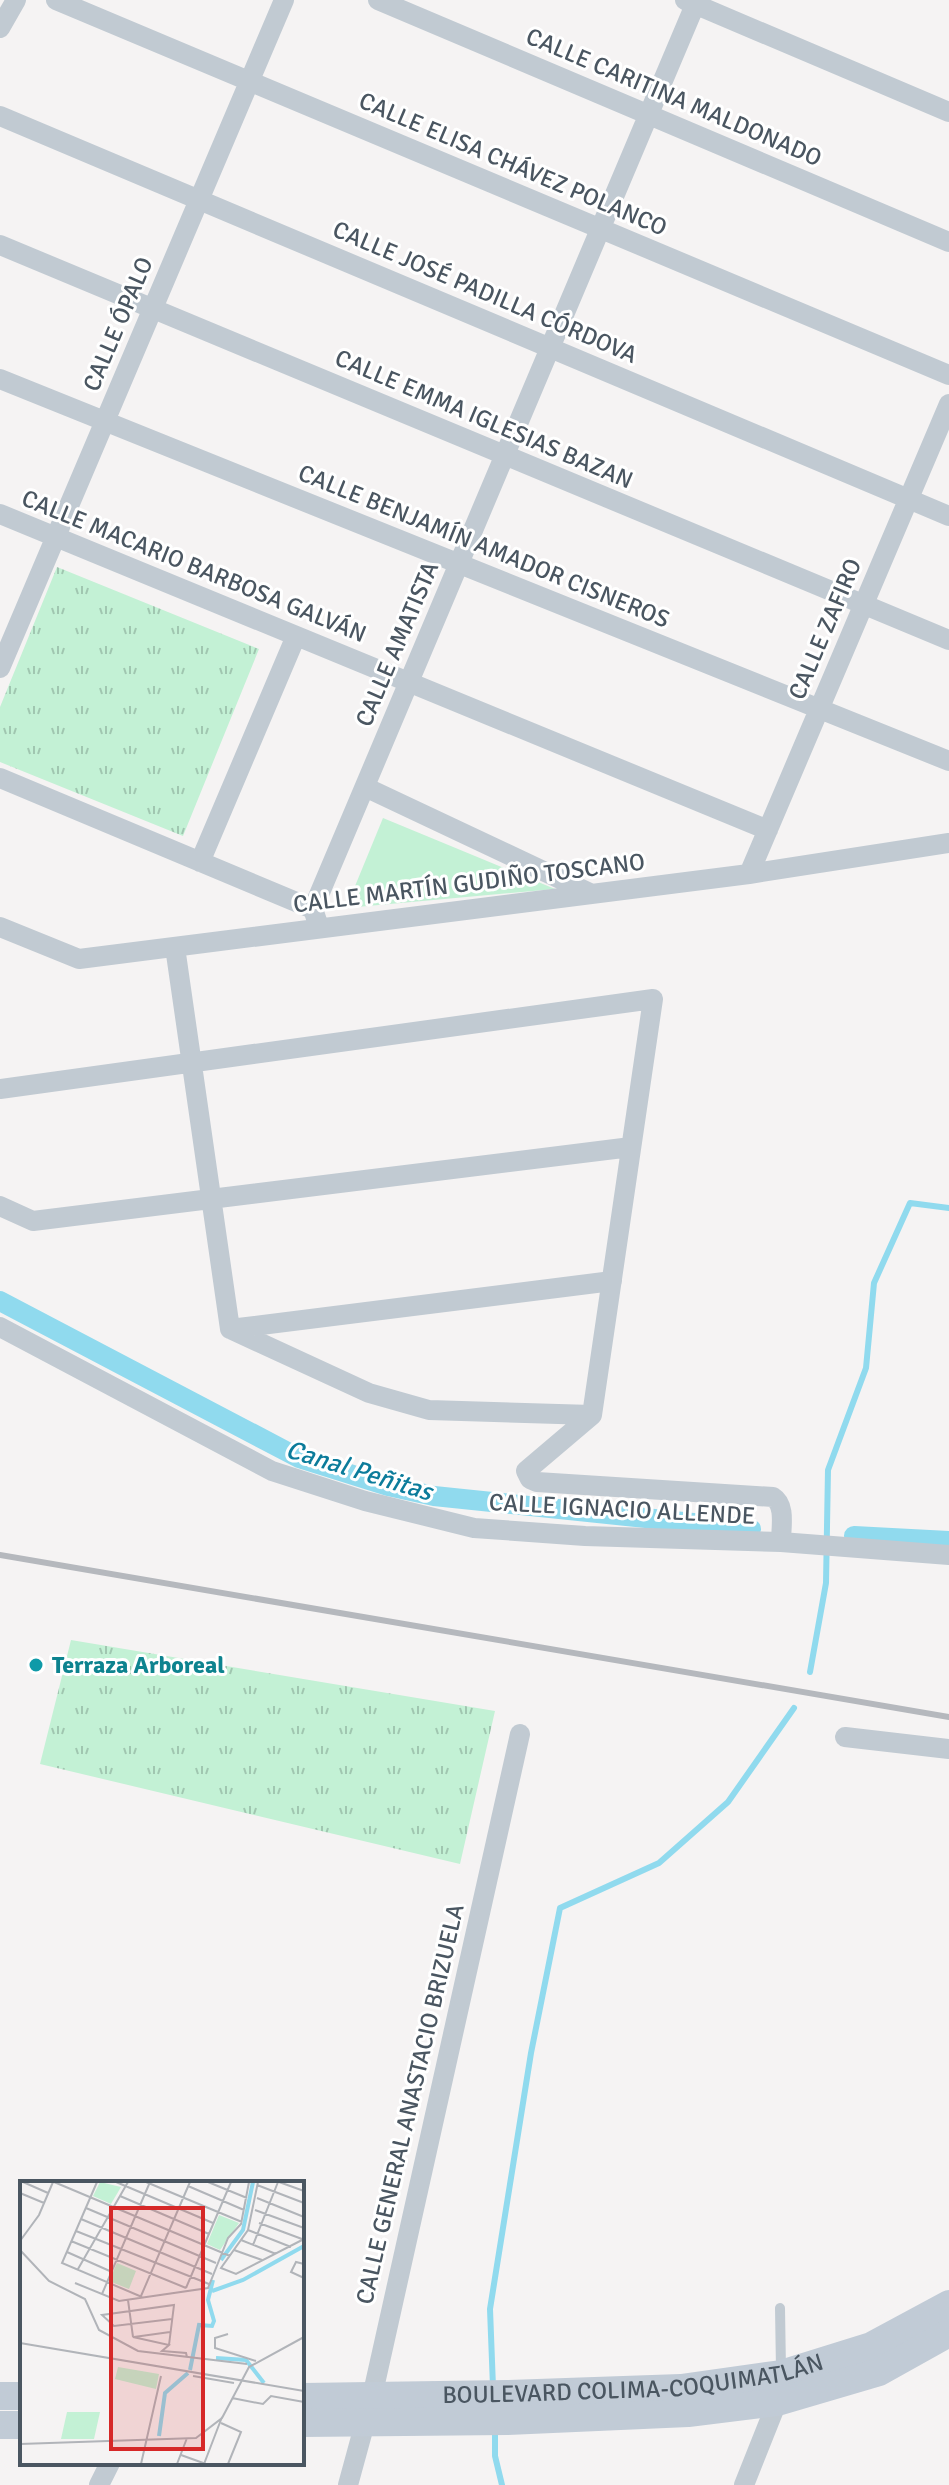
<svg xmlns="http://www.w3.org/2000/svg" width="949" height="2485" font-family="Signika,sans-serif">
<defs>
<pattern id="grass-tufts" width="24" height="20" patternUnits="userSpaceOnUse" patternTransform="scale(2)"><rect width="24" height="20" fill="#c3f1d5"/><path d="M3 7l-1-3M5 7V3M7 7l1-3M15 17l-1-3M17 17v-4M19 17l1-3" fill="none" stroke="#a0c6b0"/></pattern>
</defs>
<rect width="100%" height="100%" fill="#f5f3f3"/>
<path fill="url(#grass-tufts)" d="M57 567 259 649 183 836 0 762V707Z
M71 1640 495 1711 460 1864 40 1764Z"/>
<path fill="#c3f1d5" d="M383 818 555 889 346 908Z"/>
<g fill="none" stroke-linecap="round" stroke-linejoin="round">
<path stroke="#90daee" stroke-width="6" d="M810 1672 826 1583 828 1470 866 1368 874 1283 910 1203 949 1208
M493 2387 490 2309 531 2053 560 1908 659 1863 728 1802 794 1708
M495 2430V2456L502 2485"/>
<path stroke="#90daee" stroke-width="20" d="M0 1301 299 1458 388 1486 434 1496 751 1529
M854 1536 949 1541"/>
<path stroke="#c1cad2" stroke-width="10" d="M780 2308 781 2370"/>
<path stroke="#c1cad2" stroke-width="20" d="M56 0 949 375
M378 0 949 242
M685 0 949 112
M0 28 16 0
M0 116 949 516
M0 245 949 640
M0 379 949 761
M0 514 768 830
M0 668 284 0
M0 778 313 909 317 921
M365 787 592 894
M200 862 296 636
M749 874 949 404
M313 909 697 0
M0 927 79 959 749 874 949 843
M175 947 230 1329
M0 1089 653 999 592 1415
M0 1206 33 1221 631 1147
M0 1327 272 1471 365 1501 474 1528 585 1536 781 1542 949 1555
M230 1329 369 1393 429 1410 592 1415 526 1471 530 1479 537 1482 773 1497C786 1505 781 1527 781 1542
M230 1329 612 1281
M845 1737 949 1749
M99 2485 110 2463
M348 2485 372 2397 520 1734
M744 2485 777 2402 778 2391"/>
<g stroke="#c1cbd6" stroke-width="28">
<path d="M0 2396H22"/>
<path id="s1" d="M302 2397 508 2394 681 2388 781 2374 871 2346 949 2304"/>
<path d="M302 2423 507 2421 688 2413 777 2402 879 2372 949 2333"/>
<path d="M0 2425H22"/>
</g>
<path stroke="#b5b8bd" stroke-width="6" d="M0 1555 949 1717"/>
</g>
<circle fill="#0f9aa8" stroke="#fff" stroke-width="3" cx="36" cy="1665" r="8"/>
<g text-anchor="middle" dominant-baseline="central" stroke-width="6" stroke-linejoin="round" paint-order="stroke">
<g font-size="24" fill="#4a5661" stroke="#fff">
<text transform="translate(674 97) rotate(23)">CALLE CARITINA MALDONADO</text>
<text transform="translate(513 164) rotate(23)">CALLE ELISA CHÁVEZ POLANCO</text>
<text transform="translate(485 292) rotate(23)">CALLE JOSÉ PADILLA CÓRDOVA</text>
<text transform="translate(118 324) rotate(-67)">CALLE ÓPALO</text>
<text transform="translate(484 419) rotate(23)">CALLE EMMA IGLESIAS BAZAN</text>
<text transform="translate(484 546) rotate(22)">CALLE BENJAMÍN AMADOR CISNEROS</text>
<text transform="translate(194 566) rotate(22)">CALLE MACARIO BARBOSA GALVÁN</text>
<text transform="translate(825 629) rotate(-67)">CALLE ZAFIRO</text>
<text transform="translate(397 644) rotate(-67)">CALLE AMATISTA</text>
<text transform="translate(469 883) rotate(-7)">CALLE MARTÍN GUDIÑO TOSCANO</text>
<text transform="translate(622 1509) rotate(3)">CALLE IGNACIO ALLENDE</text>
<text transform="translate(410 2104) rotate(-77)">CALLE GENERAL ANASTACIO BRIZUELA</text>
<text stroke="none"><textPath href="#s1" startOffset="332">BOULEVARD COLIMA-COQUIMATLÁN</textPath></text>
</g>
<g font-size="24" font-weight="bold" fill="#0d838f" stroke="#fff" text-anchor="start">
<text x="52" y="1665">Terraza Arboreal</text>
</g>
<g font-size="26" font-style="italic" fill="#0c7c9b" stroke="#fff">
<text transform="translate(359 1471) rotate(17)">Canal Peñitas</text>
</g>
</g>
<g transform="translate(20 2181)">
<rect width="284" height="284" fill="#f5f3f3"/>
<path d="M199 34 219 42 200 69 187 63ZM97 82 116 90 109 108 89 100ZM98 186 139 193 136 208 95 198ZM47 231H80L74 258H41Z" fill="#c3f1d5"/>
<path d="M80 1 101 6 91 23 73 15Z" fill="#c3f1d5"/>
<path fill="none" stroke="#90daee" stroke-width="4" d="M201 79 223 49 233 1M192 110 223 99 284 65M196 177 226 179 244 202M170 189 179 144 192 145 194 140 188 119 193 99M139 255 145 212 168 192"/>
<path fill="none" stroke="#b1b4b9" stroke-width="2" d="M3 1 28 12M34 1 210 75M77 1 42 82 122 116M96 1 193 42M126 1 222 41M188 1 227 17M238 1 228 49 201 87 216 93 284 58M259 1 284 10M237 4 284 22M168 5 224 29M0 12 24 22M100 15 189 53M237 17 284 36M66 27 196 82M235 29 284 47M61 38 192 93M239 42 282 58M228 49 271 66M56 50 189 103M221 59 256 73M0 60 19 34 33 1M51 60 166 107M233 64 258 1M0 69 29 100 65 118 79 149 118 170 227 183M214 69 242 79M47 71 92 91M284 83 276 81 271 91 284 97M58 88 108 1M55 102 99 120 188 107 208 57 221 43 229 1M166 107 211 1M82 113 130 1M121 115 170 1M108 119 113 156M208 153 195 157V167L236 180M113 156 149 164 142 170 166 172 167 176M114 156 150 151M0 162 284 210M149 164 154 124 82 134 94 145 152 138M173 195 214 202M212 217 243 223 251 215 284 221M201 242 221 251 208 283M0 263 176 257 202 237 229 186 284 156M161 274 186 283M121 283 141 195M157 283 167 257M184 283 202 236"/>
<path fill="#d62828" fill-opacity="0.15" stroke="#d62828" stroke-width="4" d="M91 27H183V268H91Z"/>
<rect width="284" height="284" fill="none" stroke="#4a5661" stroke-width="4"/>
</g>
</svg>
